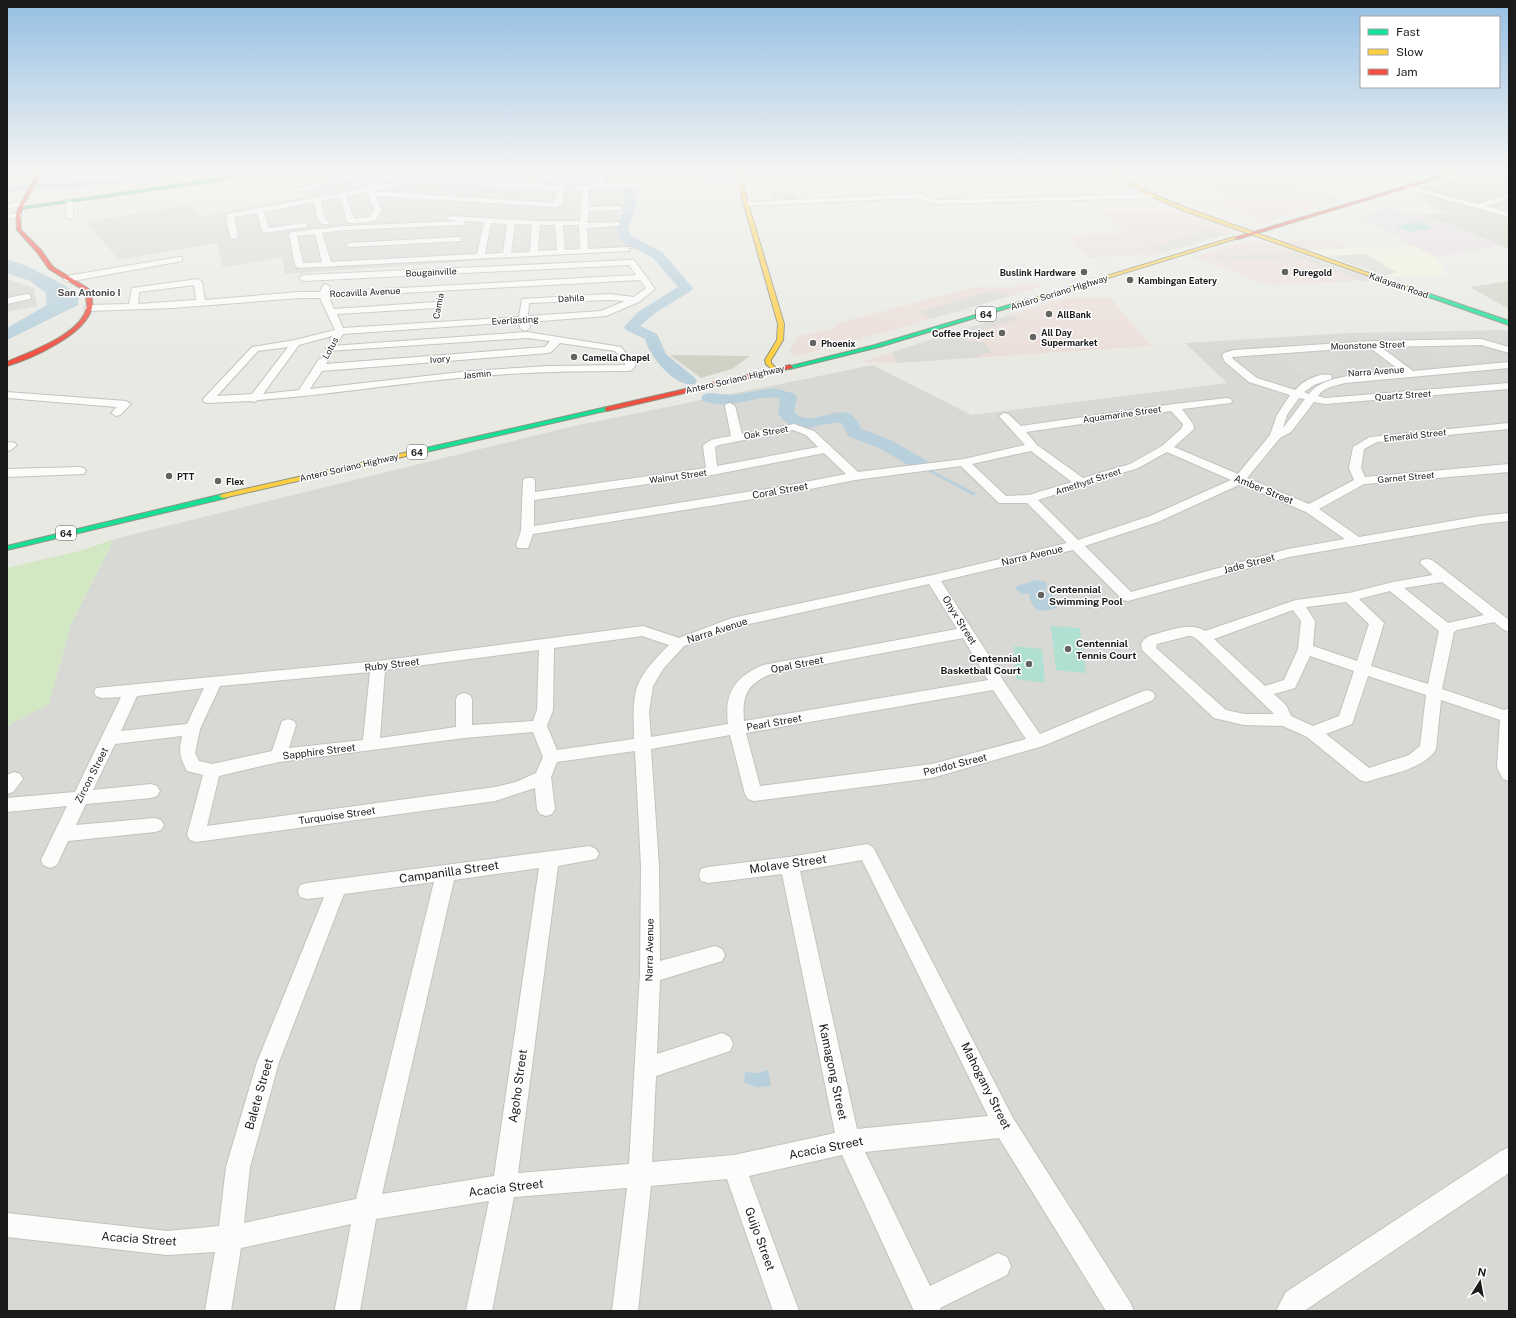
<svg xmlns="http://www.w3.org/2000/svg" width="1516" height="1318" font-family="'Public Sans',sans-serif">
<rect width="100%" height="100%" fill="#e9e9e4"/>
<path fill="#d8d8d5" d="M350 173H616L624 186 628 209 619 210 620 222H626L627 226 619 227V238L644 249 285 274 282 257 223 267 217 243 119 260 86 222 191 204 202 216 307 196 288 188Z
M1137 173H1265L1274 178 1147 180Z
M7 279 34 288 37 306 7 312Z
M1504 330 1509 331V1311H7V726L49 704 71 624 114 539 574 426 873 365 971 415 1227 383 1185 343 1349 333Z"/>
<path fill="#ebded9" d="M50 173H109V179L75 181 78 177 49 179Z
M1272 178 1342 199 1264 222 1216 204 1228 201 1225 199 1230 197 1189 184 1212 179Z
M1098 211H1182L1237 231 1149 256 1145 254 1089 258 1068 236 1125 233Z
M1331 239 1347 249 1307 250 1284 241Z
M1264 242 1294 252 1376 280 1268 285 1193 257 1240 243Z
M1018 285H1040L1043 286 837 346 794 356 789 352 796 341 797 336 834 329 835 324 975 287H1015Z
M1110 297 1151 346 897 363 861 362 1062 299Z"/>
<path fill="#e7dde2" d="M1389 208 1450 224 1503 246 1436 257 1357 217Z"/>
<path fill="#f2f4de" d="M1414 246 1436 257 1446 275 1386 277 1307 250Z"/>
<path fill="#d1d2c6" d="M1478 173H1509V249L1450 224 1418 215 1449 213 1423 202 1435 199 1411 192Z
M1509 281V309L1470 287Z
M670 355 750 356 732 369 701 378Z"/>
<path fill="#d2e7c3" d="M114 539 71 624 49 704 7 726V568L83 550Z"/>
<path fill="#b0e0d1" d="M1419 222 1433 228 1409 232 1394 226Z
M1051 626 1080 628 1086 673 1056 670Z
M1014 646 1042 649 1045 683 1016 679Z"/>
<path fill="#dadad7" d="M794 191 797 199 775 200 772 192Z
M1213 228 1228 234 1161 253 1149 248Z
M1295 253 1374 280 1362 281 1296 257 1237 260 1227 257 1221 259 1214 256 1223 254 1229 256Z
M1365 254 1396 272 1385 276 1328 256Z
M994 290 1010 296 931 319 919 312Z
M1009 315 1018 319 964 336 967 341 984 342 992 353 978 354 980 357 897 363 892 352Z
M1473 344 1494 358 1491 359 1443 363 1418 345Z
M1328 349 1352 368 1307 376 1289 367 1272 353Z
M1461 373 1479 384 1321 399 1316 397 1319 393 1334 385 1354 380Z"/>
<path fill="#b8d0dc" d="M174 173H201L140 182 7 192V187L45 183 120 180Z
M7 259 27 266 53 279 67 287 79 297 78 305 7 340V328L47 305 46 293 30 281 7 273Z
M1035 580 1046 582 1047 586 1045 591 1064 602C1057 610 1037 616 1032 604 1030 601 1030 597 1029 594H1023L1015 589 1017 586Z
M768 1070 771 1086 756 1087 744 1082 745 1072 758 1073Z"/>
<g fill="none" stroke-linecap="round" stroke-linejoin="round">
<path stroke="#b8d0dc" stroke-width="2.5" d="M707 396 709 398"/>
<path stroke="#b8d0dc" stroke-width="3" d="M930 471 974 494"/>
<path fill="#b8d0dc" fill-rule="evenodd" d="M628 183 633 186 637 205 629 224 628 230 631 236 662 252 693 288 691 291 655 313 640 326 657 334 666 354 695 378 697 381 695 384C676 389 649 356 645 339L626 330 624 327 638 312 678 287 653 258 622 241 616 230 625 205 623 186Z
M774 388 795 394 797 397 794 412C813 433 848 391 861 429L891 440 927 461 930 465 927 469 921 470 915 469 879 448 848 436 842 423C816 421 798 442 778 413L780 399C765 394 747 403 731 404 722 405 712 404 703 401L701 398 703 395 709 393 733 395Z"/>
<defs>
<path id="street" d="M355 173 361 174 355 177 381 185 399 182 375 174 374 173H383L406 180 419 178 531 184C544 175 552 173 568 173L574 179 564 188 565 190 562 204 555 207 376 196 382 210 375 221 355 223H348L347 221 340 197 321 201 325 219 329 222 328 224H322L318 220 314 202 264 212 269 228 304 223 308 225 307 227 263 233 257 213 234 217 238 237 234 239 230 237 226 216 227 214 373 187 347 179 297 192 294 190ZM564 176 567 179 557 186 540 185 548 179ZM419 182 557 190 558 191 554 203 373 191ZM367 192 374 210 370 217 354 219 346 196Z
M492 173H502L475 181 472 179Z
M592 173C601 172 602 176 606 184L740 180 743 182 740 184 588 189 589 207 619 206 623 208 619 210 589 211 587 223 617 222 621 224 617 226 587 228 588 249 629 247V251H626L299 268 295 266 289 234 293 232 344 226 460 221 448 220 447 218 451 216 536 221H580L582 190H577L574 188 577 186 599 184 596 177ZM463 221 484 222 477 254 331 262 322 233 344 230 462 225 466 223ZM491 223 507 224 503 253 485 254ZM515 224 532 225 530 252 511 253ZM540 225H555L557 250 538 251ZM563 225H579L580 249 565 250ZM315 234 322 262 303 263 297 236Z
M1110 173H1123C1120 176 1113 176 1110 173Z
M1138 173H1242L1243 174 1240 176 1146 178Z
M1406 185 1478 204 1509 194V198L1486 206 1509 213V217L1404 188V186Z
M917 194 937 200 1152 194 1156 196 1152 198 937 204 917 198 747 206 743 204 747 202Z
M66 200H72L73 202V219H70L66 217Z
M22 202H25V206L7 208V204Z
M18 213H21V217L7 219V215Z
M458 237H461V241L350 247 346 245 350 243Z
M179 257H182V261L67 282 63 279 67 276Z
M631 260H634L655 289 639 302 606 316 528 322 530 328 525 331 520 328 519 322 343 334 338 342 335 343 330 340 332 336 299 345 263 394 299 390 319 359 323 358 328 361 326 364 545 347 550 341 527 338 328 351 326 349 328 347 331 346 527 332 621 347 636 365 632 370 628 371C575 371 522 372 470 377 399 383 329 395 258 400L254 402 250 401 208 403 204 402 203 400 204 398 252 347 295 340 335 330 320 298H299L172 308 89 311 84 308 89 305 129 304 132 288 198 279 202 282 205 300 299 292H320L323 285 326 284 330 287 328 292 636 275 629 265 303 281 299 278 303 275ZM640 280 646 288 634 297 609 294 522 299 519 317 343 328 337 314 436 308 440 305 436 302 334 309 329 297ZM194 285 196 300 138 304 139 292ZM609 300 625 301 601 311 528 316 529 303ZM560 343 615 351 626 365 549 366 470 371 310 389 322 371 548 353 551 352ZM288 347 252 394 217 396 258 351Z
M27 294 30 295 31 297 30 299 7 304V298Z
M1481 339 1509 347V353L1481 345 1381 347 1413 371 1509 362V368L1345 383C1335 386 1324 387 1318 396L1325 398 1509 383V389L1325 404 1314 402 1291 432 1280 438 1247 478 1309 504 1354 480 1349 468 1353 447 1370 437 1509 423V429L1377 442 1364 449 1361 468 1365 477 1509 464V472L1364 484 1319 509 1359 537 1481 516 1509 513V521L1481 524 1289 557 1128 601 1123 600 1073 550 941 581 995 665 1004 682 1040 734 1141 692 1147 690 1153 692 1155 696 1153 700 1043 746 932 778 754 801 748 799 745 794 730 735 651 749 659 866 660 961 715 946 722 949 725 955 722 961 660 980 657 1054 722 1033 730 1037 733 1044 730 1051 656 1076 652 1162 734 1155 835 1133 782 874 708 883 701 881 699 875 701 869 708 867 789 857 867 844 873 847 1013 1118 1130 1302 1134 1311H1106L999 1138 865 1152 930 1286 998 1253 1007 1257 1011 1266 1007 1275 940 1308 941 1311H914L842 1155 749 1176 799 1311H773L727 1179 651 1186 638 1311H612L627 1188 514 1197 492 1311H466L489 1201 376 1219 360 1311H336L335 1309 351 1224 241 1248 231 1311H205L215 1252 167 1255 7 1237V1213L167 1231 219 1226 226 1167 257 1062 324 897 307 899 300 897 298 891 300 885 307 883 590 846 596 849 599 854 596 859 558 866 518 1173 629 1164 640 973 641 866 635 751 557 762 551 777 555 809 552 814 546 816 540 814 537 809 535 788 495 801 196 842 190 840 187 835 203 775 187 771C179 755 179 753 182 736L115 744 93 790 151 784 157 786 160 791 157 796 151 798 86 804 76 825 155 818 161 820 164 825 161 830 155 832 68 841 57 865 50 868 43 865 41 860 67 806 7 812V798L75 792 121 697 102 698 96 696 94 692 96 688 378 661 643 626 679 638 732 618 933 575 1067 543 1027 503H999L961 466 855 480 785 494 533 534 528 548H518L516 545 521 531 523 481 525 478H533L535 481V492L706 468 703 446C710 438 722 438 731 436L725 406 726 404 730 403 735 406 742 434 794 424 814 431 858 472 964 459 1025 445 999 416 1004 413 1008 414 1021 426 1174 404 1227 398 1231 399 1232 401 1231 403 1182 409 1193 424 1194 429 1174 447 1238 474 1270 435 1277 415 1290 395 1249 382 1225 362 1222 355 1224 353 1234 350 1371 341ZM1369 347 1402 372C1376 374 1325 372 1309 394L1304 392 1314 385 1331 379 1332 377 1331 375C1319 372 1303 381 1295 390L1257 378 1233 359 1232 357ZM1299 398 1305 399 1283 428 1287 415ZM1171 411 1183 424 1182 428 1162 446 1130 464 1083 478 1037 445 1026 432ZM793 430 806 435 818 447 717 466 715 447 719 445ZM1031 451 1072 482 1029 495 1006 496 972 464ZM1167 452 1231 480 1150 516 1078 540 1038 500 1138 468ZM824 453 846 474 785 486 534 526V500L712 475ZM1241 484 1306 512 1345 539 1288 549 1131 592 1085 546 1158 522ZM929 584 957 629 763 665C735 677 724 693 728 724L651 737 649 712 653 686 663 669 684 646 736 627ZM642 636 669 645C658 656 642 672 637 687 632 703 634 722 634 739L557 750 547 726 553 710 554 648ZM963 638 988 680 744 721C742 695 747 684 771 674ZM539 650 537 710 533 721 472 725V699L470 695 464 693 458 695 456 699V727L380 738 385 670ZM370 672 363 740 289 748 296 725 294 721 288 719 282 721 272 751 212 764 199 761 195 753 200 729 220 686ZM204 688 187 724 121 731 137 696ZM993 690 1026 739 932 764 760 786 746 733ZM533 732 543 757 536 773 516 782 495 787 207 826 219 776 279 762 464 738ZM862 860 988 1116 857 1129 800 871ZM539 868 494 1176 382 1194 454 880ZM434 882 356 1199 244 1223 250 1167 279 1062 344 894Z
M7 392 126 401 131 404 120 415 116 416 111 413 117 407 7 398Z
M11 442 15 443 17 445 11 450 7 451V443Z
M80 467 84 468 86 471 84 474 7 477V469Z
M1427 559 1432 560 1509 620V632L1504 630 1494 622 1457 630 1454 632 1442 689 1504 710 1509 708V781L1503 779 1497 768 1500 720 1441 700 1436 749C1425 769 1387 775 1366 782L1360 780 1307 737 1283 726 1244 725 1214 718 1142 650 1141 644C1144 639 1146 637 1152 635 1168 631 1190 621 1205 631L1296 600 1349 593 1393 582 1433 575 1420 563 1422 560ZM1442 582 1484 615 1448 623 1404 588ZM1390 591 1439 631 1428 684 1371 666 1384 623 1359 599ZM1346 602 1369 624 1357 661 1313 646 1315 621 1306 607ZM1293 610 1301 621 1298 649 1284 680 1265 686 1214 639ZM1188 636H1192L1198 640 1274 714H1244L1226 710 1156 648 1157 644ZM1310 656 1354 671 1339 716 1313 726 1291 716 1286 705 1274 694 1295 688ZM1368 676 1426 695 1420 746 1409 755 1369 768 1326 734 1352 724Z
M14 772 20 774 23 779 13 792 7 794V775Z
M1509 1147V1173L1304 1311H1276L1286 1292 1501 1151Z"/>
<path id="fast" d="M246 173H252L216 181 20 209 18 208 216 179Z
M1493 173 1509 175V177L1494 174Z
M1420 292H1424L1509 321V325L1420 294Z
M1029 299 1034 300 879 347 790 369 787 367 875 345Z
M607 407 610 409 609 410 426 452 423 450 426 448Z
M223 494H226V498L7 550V546Z"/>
<path id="slow" d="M735 173H739L784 324 783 340 771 360V363L778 370 775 372 766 364 765 360 777 340 778 324Z
M1111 173H1115L1150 193 1189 209 1425 293 1420 294 1185 211 1148 195Z
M1234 237 1238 238 1033 301 1028 300Z
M426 448 429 450 428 451 223 498 219 496 223 494Z"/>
<path id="jam" d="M32 173H36L39 178 24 204 20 215 21 230 41 250 53 267 89 289C91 294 93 302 92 307 87 334 31 359 7 366V362C29 352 83 334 87 306 87 301 85 296 85 291L49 269 37 252 17 230 16 215 20 204 35 178Z
M1450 173H1455L1238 239 1234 238Z
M790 365 793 367 792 368 607 411 604 409 607 407Z"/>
</defs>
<use href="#street" stroke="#c2c2c0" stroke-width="2"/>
<use href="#fast" stroke="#8e927e" stroke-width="2"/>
<use href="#slow" stroke="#8e927e" stroke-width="2"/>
<use href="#jam" stroke="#8e927e" stroke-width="2"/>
<use href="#street" fill="#fcfcfb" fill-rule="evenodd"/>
<use href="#fast" fill="#16e098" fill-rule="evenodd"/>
<use href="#slow" fill="#ffcf43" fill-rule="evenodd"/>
<use href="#jam" fill="#f24e42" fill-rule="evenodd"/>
</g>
<linearGradient id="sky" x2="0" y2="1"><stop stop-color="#95bfe3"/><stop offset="0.48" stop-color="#f5f5f3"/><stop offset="1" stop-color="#f5f5f3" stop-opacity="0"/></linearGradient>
<rect width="1516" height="357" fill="url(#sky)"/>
<g fill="#636361" stroke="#fff" stroke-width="1.5">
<circle cx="1084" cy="272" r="4"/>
<circle cx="1285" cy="272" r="4"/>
<circle cx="1130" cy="280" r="4"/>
<circle cx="1049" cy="314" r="4"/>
<circle cx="1002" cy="333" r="4"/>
<circle cx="1033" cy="337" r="4"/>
<circle cx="813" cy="343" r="4"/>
<circle cx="574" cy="357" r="4"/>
<circle cx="169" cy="476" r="4"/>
<circle cx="218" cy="481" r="4"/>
<circle cx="1041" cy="595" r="4"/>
<circle cx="1068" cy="649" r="4"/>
<circle cx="1029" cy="664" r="4"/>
</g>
<g text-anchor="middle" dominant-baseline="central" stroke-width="3" stroke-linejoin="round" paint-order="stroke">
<g font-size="9" fill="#1b1b1b" stroke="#fff">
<text transform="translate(431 272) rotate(-3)">Bougainville</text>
<text transform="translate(1399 285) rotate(19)">Kalayaan Road</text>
<text transform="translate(365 292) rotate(-3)">Rocavilla Avenue</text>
<text transform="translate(1059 292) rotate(-17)">Antero Soriano Highway</text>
<text transform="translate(571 298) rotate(-3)">Dahila</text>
<text transform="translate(438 306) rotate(-79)">Camia</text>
<text transform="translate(515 320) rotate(-3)">Everlasting</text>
<text transform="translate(1368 345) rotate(-2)">Moonstone Street</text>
<text transform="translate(330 348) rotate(-61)">Lotus</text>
<text transform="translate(440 359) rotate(-4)">Ivory</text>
<text transform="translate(1376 371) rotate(-4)">Narra Avenue</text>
<text transform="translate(477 374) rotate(-5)">Jasmin</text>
<text transform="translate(735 379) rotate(-13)">Antero Soriano Highway</text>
<text transform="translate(1403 395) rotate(-4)">Quartz Street</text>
<text transform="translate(1122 414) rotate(-8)">Aquamarine Street</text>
<text transform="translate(766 432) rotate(-10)">Oak Street</text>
<text transform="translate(1415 435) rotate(-6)">Emerald Street</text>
<text transform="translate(349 467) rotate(-13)">Antero Soriano Highway</text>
<text transform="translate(678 476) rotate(-8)">Walnut Street</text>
<text transform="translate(1406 477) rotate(-5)">Garnet Street</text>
<text transform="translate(1088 481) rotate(-18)">Amethyst Street</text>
</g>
<g font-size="9" font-weight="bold" fill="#1b1b1b" stroke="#fff" text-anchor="start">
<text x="1076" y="272" text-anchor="end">Buslink Hardware</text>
<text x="1293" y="272">Puregold</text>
<text x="1138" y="280">Kambingan Eatery</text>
<text x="1057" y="314">AllBank</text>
<text x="1041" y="332">All Day<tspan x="1041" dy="10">Supermarket</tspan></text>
<text x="994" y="333" text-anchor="end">Coffee Project</text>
<text x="821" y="343">Phoenix</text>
<text x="582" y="357">Camella Chapel</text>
<text x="177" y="476">PTT</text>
<text x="226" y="481">Flex</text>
</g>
<g fill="#fff" stroke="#5f5f5f" stroke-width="1">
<rect x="976" y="307" width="20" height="14" rx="3"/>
<rect x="407" y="445" width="20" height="14" rx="3"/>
<rect x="56" y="526" width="20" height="14" rx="3"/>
</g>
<g font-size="9" font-weight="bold" fill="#1b1b1b">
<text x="986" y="314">64</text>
<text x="417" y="452">64</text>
<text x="66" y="533">64</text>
</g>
<g font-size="10" font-weight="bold" fill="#4e4e4e" stroke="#fff">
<text x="89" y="292">San Antonio I</text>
</g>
<g font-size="10" fill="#1b1b1b" stroke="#fff">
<text transform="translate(1264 489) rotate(22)">Amber Street</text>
<text transform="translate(780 490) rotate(-10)">Coral Street</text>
<text transform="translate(1032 555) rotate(-13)">Narra Avenue</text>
<text transform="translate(1249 563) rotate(-15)">Jade Street</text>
<text transform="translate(960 620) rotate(58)">Onyx Street</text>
<text transform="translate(717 630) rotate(-18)">Narra Avenue</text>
<text transform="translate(392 664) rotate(-7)">Ruby Street</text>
<text transform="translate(797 664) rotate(-11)">Opal Street</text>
<text transform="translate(774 722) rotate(-10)">Pearl Street</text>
<text transform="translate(319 751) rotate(-7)">Sapphire Street</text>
<text transform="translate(955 764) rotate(-14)">Peridot Street</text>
<text transform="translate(91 775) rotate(-63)">Zircon Street</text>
<text transform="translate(337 815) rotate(-8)">Turquoise Street</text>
<text transform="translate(649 950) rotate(-89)">Narra Avenue</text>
</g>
<g font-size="10" font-weight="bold" fill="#1b1b1b" stroke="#fff" text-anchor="start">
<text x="1049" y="589">Centennial<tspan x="1049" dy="12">Swimming Pool</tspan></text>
<text x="1076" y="643">Centennial<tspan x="1076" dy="12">Tennis Court</tspan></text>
<text x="1021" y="658" text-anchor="end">Centennial<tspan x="1021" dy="12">Basketball Court</tspan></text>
</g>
<g font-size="12" fill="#1b1b1b" stroke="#fff">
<text transform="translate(788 864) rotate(-8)">Molave Street</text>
<text transform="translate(449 872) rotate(-8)">Campanilla Street</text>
<text transform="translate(833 1072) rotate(78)">Kamagong Street</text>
<text transform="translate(518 1086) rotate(-82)">Agoho Street</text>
<text transform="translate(986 1086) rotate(63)">Mahogany Street</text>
<text transform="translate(259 1094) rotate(-74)">Balete Street</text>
<text transform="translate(826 1148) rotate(-11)">Acacia Street</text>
<text transform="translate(506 1188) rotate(-7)">Acacia Street</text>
<text transform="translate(139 1239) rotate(4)">Acacia Street</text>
<text transform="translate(760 1239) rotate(70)">Guijo Street</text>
</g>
</g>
<rect width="1516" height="1318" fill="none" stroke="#1b1b1b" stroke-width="16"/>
<rect x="1360" y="16" width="140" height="72" fill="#ffffff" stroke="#a4a4a4"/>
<rect x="1368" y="29" width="20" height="6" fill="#16e098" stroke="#a4a4a4"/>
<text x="1396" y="36" font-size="12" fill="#1b1b1b">Fast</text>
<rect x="1368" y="49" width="20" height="6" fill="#ffcf43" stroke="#a4a4a4"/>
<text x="1396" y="56" font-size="12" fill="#1b1b1b">Slow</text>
<rect x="1368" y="69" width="20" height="6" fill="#f24e42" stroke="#a4a4a4"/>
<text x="1396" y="76" font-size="12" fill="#1b1b1b">Jam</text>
<g transform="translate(1480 1282) rotate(11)" stroke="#ffffff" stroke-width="3" paint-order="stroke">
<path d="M0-3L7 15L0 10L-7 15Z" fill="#1b1b1b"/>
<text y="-6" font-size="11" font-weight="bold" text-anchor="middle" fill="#1b1b1b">N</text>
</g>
</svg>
